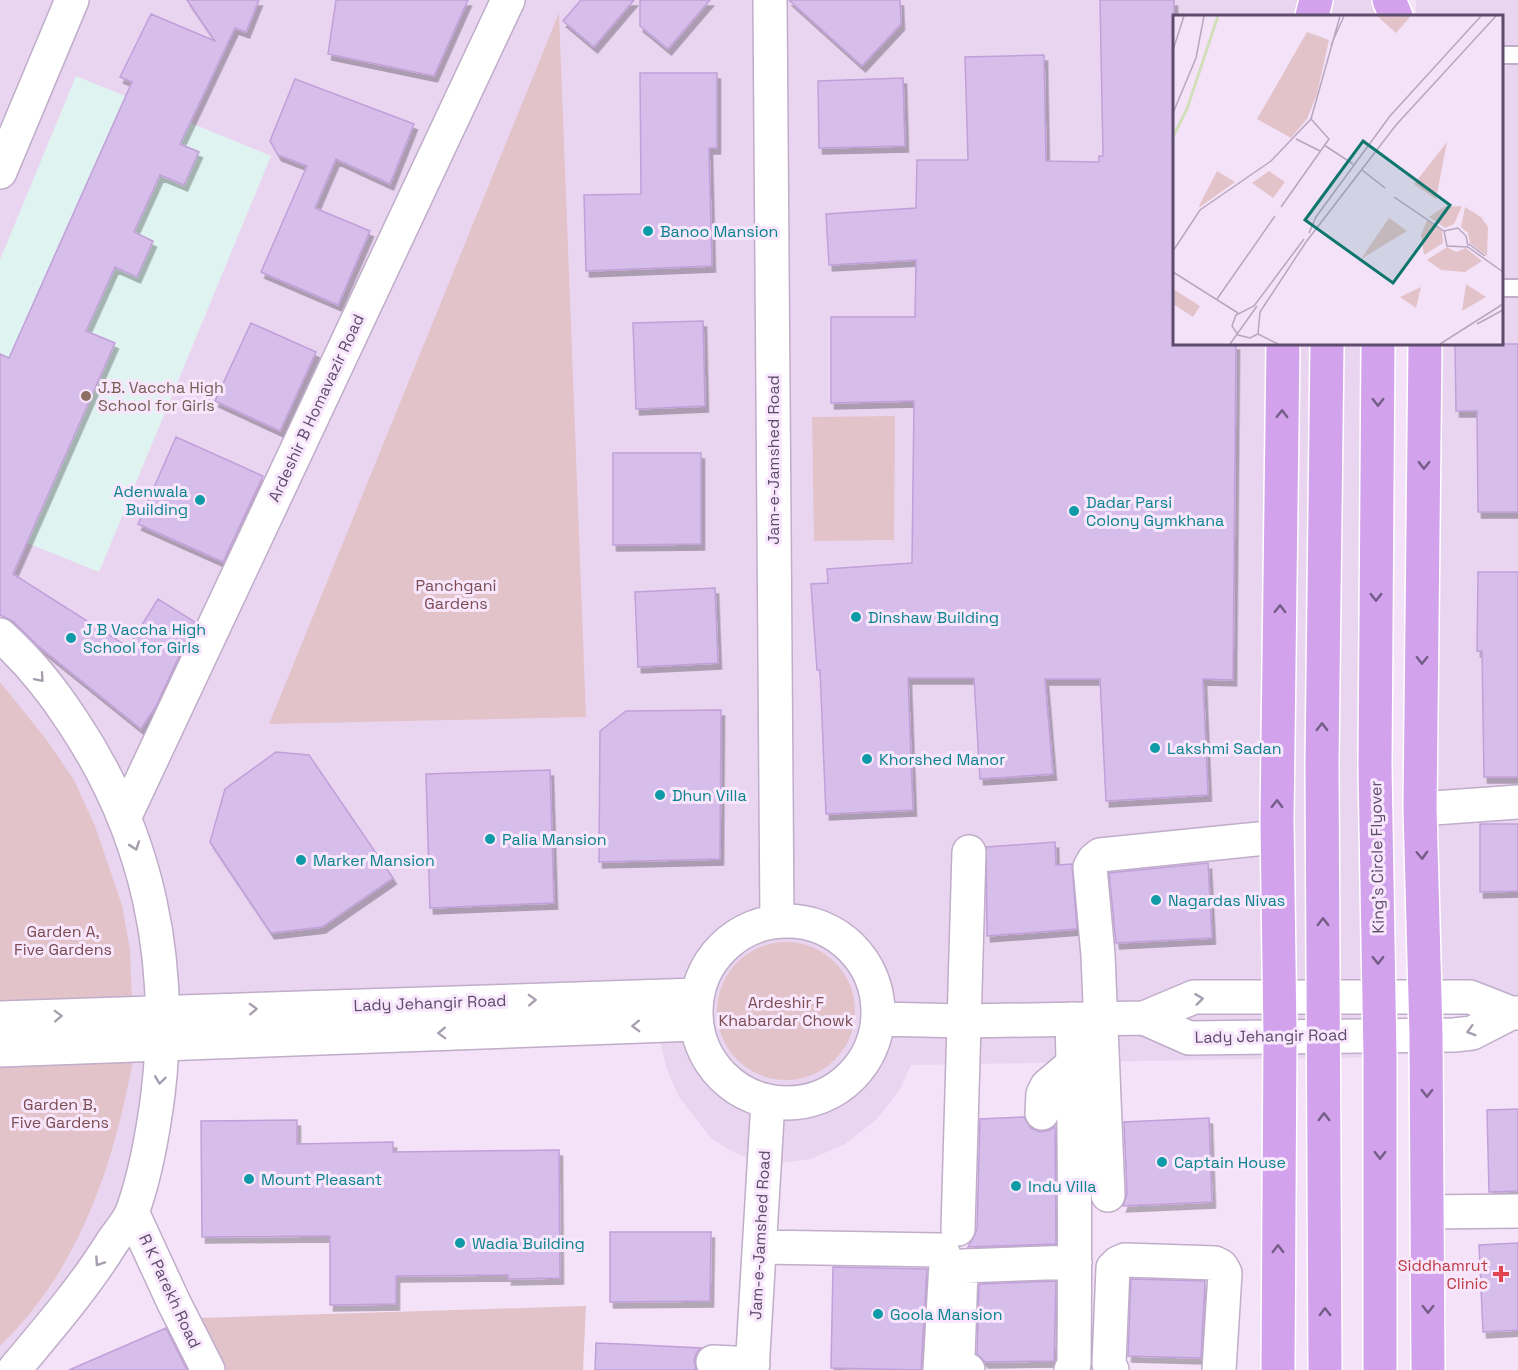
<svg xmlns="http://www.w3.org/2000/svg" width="1518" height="1370" font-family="'Space Grotesk',sans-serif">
<defs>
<filter id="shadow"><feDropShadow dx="3.5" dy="6" stdDeviation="0" flood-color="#0004"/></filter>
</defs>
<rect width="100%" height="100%" fill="#f4e2f8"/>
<path fill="#ead5f1" d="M0 0H1386V16H1174V344H1384L1380 1057 911 1065 899 1091 876 1120 845 1144 811 1159 781 1163 753 1160 731 1151 711 1138 679 1097 666 1067 659 1035 168 1047 129 1190 89 1267 0 1369Z
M1416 0H1518V1010H1431L1419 344H1502V16H1416Z"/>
<path fill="#dff4f0" d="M76 76 271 156 99 572 0 532V260Z"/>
<path fill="#e3c3ca" d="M559 13 586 717 269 724Z
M895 416 894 540 814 541 812 417Z
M0 682 46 739 74 780 95 826 122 905 130 950 132 1002 0 1009Z
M717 1011a69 69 0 1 1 138 0a69 69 0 1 1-138 0Z
M135 1049C116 1158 82 1267 0 1346V1055Z
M586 1306 583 1370H224L199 1318Z"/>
<path fill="#d7bdea" stroke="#c1a0da" stroke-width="1.5" filter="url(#shadow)" d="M187 0H259L246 32 235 28 180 144 199 152 184 185 160 175 134 232 153 241 137 277 115 267 86 331 115 343 13 574 128 647 158 599 195 622 156 706 141 729 37 645 13 621 0 615V354L9 358 132 82 120 77 151 14 215 41Z
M336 0H468L434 76 328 54Z
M581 0H634L594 47 563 21Z
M640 0H710L668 49 640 26Z
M789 0H900L901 24 862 66Z
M1100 0H1174V344H1236L1233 680 1203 679 1208 795 1106 801 1100 679H1045L1053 774 980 779 974 678H908L913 810 826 814 820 670H817L811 584 828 583 827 569 912 563 914 401 831 403V317H915L916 260 829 265 826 214 916 208 917 160H968L965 57 1044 55 1046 161 1099 162V156H1103Z
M640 73H717V148H709L712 266 586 271 584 195 641 194Z
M903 78 905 146 819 148 818 81Z
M295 79 414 124 390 184 336 159 315 208 370 231 338 305 261 272 307 166 278 155 270 141Z
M703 321 705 406 636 409 633 323Z
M251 323 316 352 280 431 215 401Z
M1455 344H1518V512H1478L1477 411H1456Z
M176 437 263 476 223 562 138 524Z
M613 453H701V544L613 545Z
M1478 572H1518V777H1484L1482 651H1477Z
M715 588 718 663 638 667 635 592Z
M721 710 720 859 599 862 600 731 626 711Z
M276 752 309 755 393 878 322 927 271 933 210 842 225 789Z
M550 770 554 903 430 908 426 774Z
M1480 824H1518V891L1480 892Z
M1055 842 1056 865 1072 864 1077 929 987 936 986 847Z
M1208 863 1212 938 1116 943 1109 873Z
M1518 1109V1191L1489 1192 1487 1110Z
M1024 1117 1031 1128 1040 1132 1050 1130 1055 1126 1056 1244 968 1247 977 1230 980 1119Z
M1209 1118 1212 1202 1123 1206 1127 1194 1124 1122Z
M297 1120V1144L393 1142V1152L559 1150 560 1278 508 1279V1275L396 1276V1304L330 1305V1236L202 1237 201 1121Z
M610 1232H711L710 1301 610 1302Z
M1518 1243V1330L1483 1332 1479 1245Z
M833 1267 927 1269 921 1370 831 1368Z
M1131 1279 1205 1281 1201 1358 1128 1356Z
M1056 1281 1054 1361 985 1362 977 1354 979 1284Z
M166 1328 187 1370H69Z
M596 1343 622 1344 701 1348 697 1352 694 1360 696 1370H595Z"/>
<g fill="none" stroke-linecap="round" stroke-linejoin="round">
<defs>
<path id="service" d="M1502 55H1518
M1502 288H1518"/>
<path id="minor" d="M770 0 777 921
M0 172 72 0
M0 635C28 660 53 691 73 722 148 834 174 961 158 1094 153 1133 146 1173 133 1210 129 1222 118 1233 111 1244 83 1289 48 1329 14 1370
M1420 809 1518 802
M125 816 508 0
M1042 1113 1043 1094 1047 1086 1073 1064
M1108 1195 1098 955 1090 867 1094 860 1100 855 1277 837
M132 1212 174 1303 208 1370
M1427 1212 1518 1211
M958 1229 969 852
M760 1247 939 1250 944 1255 946 1263 940 1370
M713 1362 753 1364
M752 1370 768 1101
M968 1370 962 1367 958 1359 961 1268 963 1266 1075 1262
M1071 1370 1074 1364C1075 1249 1075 1134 1072 1019
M1112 1370 1109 1364 1113 1268 1118 1263 1125 1260 1215 1263 1221 1266 1225 1273 1219 1370"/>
<path id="tertiary" d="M696 1012a91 91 0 1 1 182 0a91 91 0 1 1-182 0Z
M0 1018 696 995
M1144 1018 1194 997H1470L1511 1013
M879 1019 964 1021 1144 1018 1189 1038 1454 1035 1472 1033 1511 1013H1518
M0 1050 695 1024"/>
<path id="trunk" d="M1389 0 1396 16
M1312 16 1316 0
M1425 344 1420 809 1426 1035 1428 1370
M1278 1370 1280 1036 1277 820 1283 344"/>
</defs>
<use href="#service" stroke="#bfadc9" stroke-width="20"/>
<use href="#minor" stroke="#bfadc9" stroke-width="36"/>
<use href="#tertiary" stroke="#bfadc9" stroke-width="36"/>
<use href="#trunk" stroke="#fff" stroke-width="36"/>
<use href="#service" stroke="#fff" stroke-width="16"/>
<use href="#minor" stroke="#fff" stroke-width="33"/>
<use href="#tertiary" stroke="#fff" stroke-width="33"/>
<use href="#trunk" stroke="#d2a2ed" stroke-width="33"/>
<defs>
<path id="trunk-bridge" d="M1378 344 1375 766 1380 1057V1370
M1325 1370 1322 764 1327 344"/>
</defs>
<use href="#trunk-bridge" stroke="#fff" stroke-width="36" stroke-linecap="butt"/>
<use href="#trunk-bridge" stroke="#d2a2ed" stroke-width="33"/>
</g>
<defs><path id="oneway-chevron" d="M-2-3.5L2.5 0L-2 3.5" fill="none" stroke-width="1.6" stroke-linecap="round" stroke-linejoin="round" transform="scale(1.5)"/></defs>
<g stroke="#745d86">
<use href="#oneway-chevron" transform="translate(1378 402) rotate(90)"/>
<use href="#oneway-chevron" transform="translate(1282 414) rotate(-89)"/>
<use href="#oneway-chevron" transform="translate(1424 465) rotate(91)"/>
<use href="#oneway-chevron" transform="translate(1376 597) rotate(90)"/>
<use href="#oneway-chevron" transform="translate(1280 609) rotate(-89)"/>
<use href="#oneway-chevron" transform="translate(1422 660) rotate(91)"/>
<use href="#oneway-chevron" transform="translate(1322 727) rotate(-89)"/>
<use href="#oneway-chevron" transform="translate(1277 804) rotate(-89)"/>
<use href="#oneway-chevron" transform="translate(1422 855) rotate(88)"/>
<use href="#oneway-chevron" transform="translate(1323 922) rotate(-90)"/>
<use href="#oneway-chevron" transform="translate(1378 960) rotate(89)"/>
<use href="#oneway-chevron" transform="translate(1427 1093) rotate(90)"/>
<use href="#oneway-chevron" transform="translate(1324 1117) rotate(-90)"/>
<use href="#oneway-chevron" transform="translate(1380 1155) rotate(90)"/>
<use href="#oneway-chevron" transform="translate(1278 1249) rotate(-90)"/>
<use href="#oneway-chevron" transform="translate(1428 1309) rotate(90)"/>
<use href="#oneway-chevron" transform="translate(1325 1312) rotate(-90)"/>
</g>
<g stroke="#a69dae">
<use href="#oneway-chevron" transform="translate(40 678) rotate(49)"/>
<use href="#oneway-chevron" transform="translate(135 846) rotate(71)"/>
<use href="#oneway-chevron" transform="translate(1199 999) rotate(-7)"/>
<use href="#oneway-chevron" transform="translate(532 1000) rotate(-2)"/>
<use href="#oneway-chevron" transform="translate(253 1009) rotate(-2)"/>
<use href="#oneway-chevron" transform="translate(58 1016) rotate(-2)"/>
<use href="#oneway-chevron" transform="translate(636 1026) rotate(178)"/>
<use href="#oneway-chevron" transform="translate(1471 1031) rotate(164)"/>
<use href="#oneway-chevron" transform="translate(442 1033) rotate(178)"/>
<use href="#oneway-chevron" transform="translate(160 1080) rotate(97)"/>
<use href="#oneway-chevron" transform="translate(99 1262) rotate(124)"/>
</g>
<g fill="#0f9aa8" stroke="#f8e7fc" stroke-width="2">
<circle cx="648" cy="231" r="6"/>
<circle cx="200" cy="500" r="6"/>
<circle cx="1074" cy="511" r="6"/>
<circle cx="856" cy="617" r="6"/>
<circle cx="71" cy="638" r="6"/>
<circle cx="1155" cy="748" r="6"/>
<circle cx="867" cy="759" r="6"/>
<circle cx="660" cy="795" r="6"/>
<circle cx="490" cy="839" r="6"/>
<circle cx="301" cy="860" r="6"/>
<circle cx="1156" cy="900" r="6"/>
<circle cx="1162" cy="1162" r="6"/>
<circle cx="249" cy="1179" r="6"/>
<circle cx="1016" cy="1186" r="6"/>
<circle cx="460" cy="1243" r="6"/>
<circle cx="878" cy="1314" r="6"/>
</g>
<circle fill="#8d6e63" stroke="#f8e7fc" stroke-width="2" cx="86" cy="396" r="6"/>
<path fill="#e0444e" stroke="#f8e7fc" stroke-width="2" d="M1498 1265h6v6h6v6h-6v6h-6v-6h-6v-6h6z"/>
<g text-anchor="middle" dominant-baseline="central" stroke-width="6" stroke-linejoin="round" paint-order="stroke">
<g font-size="16" fill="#0d838f" stroke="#f8e7fc" text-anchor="start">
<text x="660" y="231">Banoo Mansion</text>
<text x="188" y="491" text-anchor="end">Adenwala<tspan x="188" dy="18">Building</tspan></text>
<text x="1086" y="502">Dadar Parsi<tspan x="1086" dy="18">Colony Gymkhana</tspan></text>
<text x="868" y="617">Dinshaw Building</text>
<text x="83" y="629">J B Vaccha High<tspan x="83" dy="18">School for Girls</tspan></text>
<text x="1167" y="748">Lakshmi Sadan</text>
<text x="879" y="759">Khorshed Manor</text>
<text x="672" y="795">Dhun Villa</text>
<text x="502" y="839">Palia Mansion</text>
<text x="313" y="860">Marker Mansion</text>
<text x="1168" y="900">Nagardas Nivas</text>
<text x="1174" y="1162">Captain House</text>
<text x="261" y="1179">Mount Pleasant</text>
<text x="1028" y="1186">Indu Villa</text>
<text x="472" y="1243">Wadia Building</text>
<text x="890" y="1314">Goola Mansion</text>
</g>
<g font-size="16" fill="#785e54" stroke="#f8e7fc" text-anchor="start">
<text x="98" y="387">J.B. Vaccha High<tspan x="98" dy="18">School for Girls</tspan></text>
</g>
<g font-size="16" fill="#5d4c6c" stroke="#f8e7fc">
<text transform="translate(316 408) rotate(-65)">Ardeshir B Homavazir Road</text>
<text transform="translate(773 460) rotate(-90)">Jam-e-Jamshed Road</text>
<text transform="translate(1377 857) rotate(-91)">King's Circle Flyover</text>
<text transform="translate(430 1003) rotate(-2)">Lady Jehangir Road</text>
<text transform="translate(1271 1036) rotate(-1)">Lady Jehangir Road</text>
<text transform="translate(760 1235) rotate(-87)">Jam-e-Jamshed Road</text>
<text transform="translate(170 1291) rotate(65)">R K Parekh Road</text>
</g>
<g font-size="16" fill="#7b4c51" stroke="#f8e7fc">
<text x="456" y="585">Panchgani<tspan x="456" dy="18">Gardens</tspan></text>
<text x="63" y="931">Garden A,<tspan x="63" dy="18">Five Gardens</tspan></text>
<text x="786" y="1002">Ardeshir F<tspan x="786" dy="18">Khabardar Chowk</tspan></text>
<text x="60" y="1104">Garden B,<tspan x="60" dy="18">Five Gardens</tspan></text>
</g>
<g font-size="16" fill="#be3a42" stroke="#f8e7fc" text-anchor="end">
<text x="1488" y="1265">Siddhamrut<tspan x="1488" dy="18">Clinic</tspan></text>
</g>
</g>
<g transform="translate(1173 15)">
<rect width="330" height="330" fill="#f4e2f8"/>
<path d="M204 1H236L237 2 223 18ZM134 17 156 25 144 79 134 104 118 123 84 104ZM274 127 263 184 241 169ZM44 156 62 167 27 192 26 191ZM96 156 112 167 100 183 79 168ZM289 191 281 209 272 213 256 202 271 192ZM292 192 308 202 315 212 314 241 297 228 295 218 288 212ZM216 203 234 216 188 244ZM254 205 269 215 270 228 251 240 248 220ZM274 232 283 237 293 233 309 246 292 257 268 255 254 245ZM293 269 313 282 289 296ZM248 272 243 293 227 282ZM0 274 27 291 20 302 0 289Z" fill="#e3c3ca"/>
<path fill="none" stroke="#d2dfba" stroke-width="3" d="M0 122 14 94 45 1"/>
<path fill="none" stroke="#b8a6c0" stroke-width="1.5" d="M158 30 171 1M0 35 11 1M0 98 23 43 31 1M123 124 147 136M151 130 180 149M189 155 212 173M221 182 271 216M108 192 156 124 138 104M271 216 285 213 293 221 295 231M271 216 274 231 295 232M136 218 143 202 217 101 308 1M131 224 81 291 63 300 59 311 65 320 77 323 85 319 87 297 133 227 223 110 323 1M296 229 312 241M295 232 330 257M0 236 27 195 98 146 138 104 167 1M0 257 65 298M44 284 102 201M304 309 330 295M85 319 105 329M57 329 84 291M267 329 330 289"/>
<path fill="#0f766e" fill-opacity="0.15" stroke="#0f766e" stroke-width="3" d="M190 126 277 190 220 268 132 205Z"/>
<rect width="330" height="330" fill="none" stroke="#5d4c6c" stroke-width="3"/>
</g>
</svg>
